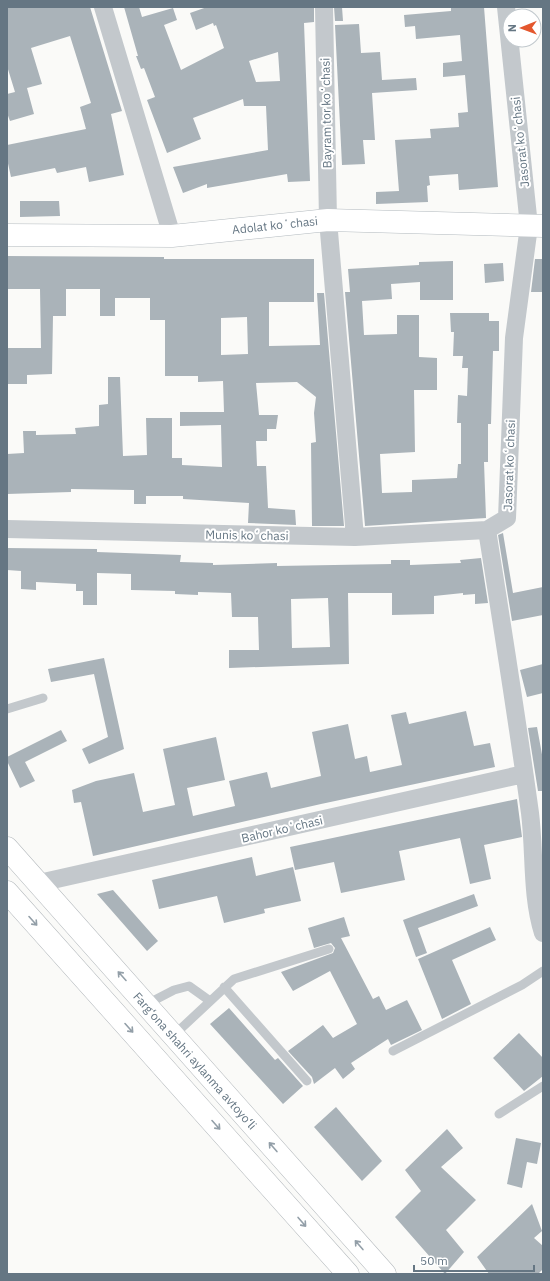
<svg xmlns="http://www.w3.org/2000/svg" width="550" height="1281" font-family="'IBM Plex Sans',sans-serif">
<rect width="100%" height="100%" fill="#fafaf8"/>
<path fill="#aab3b9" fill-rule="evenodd" d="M7 7H90L122 111 111 114 124 175 89 182 86 167 57 173 55 168 11 177 7 159V145L86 129 80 107 91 103 70 36 31 48 42 84 27 88 34 114 10 121 7 113V94L15 92 7 66Z
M124 7H139L142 17 173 8 177 20 164 25 181 70 224 48 216 25 214 26 213 23 196 30 190 13 207 7H314V22L304 23 310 181 288 182 287 174 207 188V184L183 193 173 167 268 150 266 106H244L243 99 193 118 201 139 167 153 147 100 155 97 144 68 141 69 136 56H138ZM278 52 280 81 256 82 249 61Z
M334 7H342L343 21H335Z
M451 7H484L498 187 459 190 458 174 429 176 430 185 427 186 428 202 376 204V192L399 191 395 140 431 138 430 129 459 127 458 113 468 112 465 75 443 77V63L462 61 460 35 416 39 415 26 405 27 404 15 451 11Z
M359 24 361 53 380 52 382 80 416 78 417 90 372 93 375 140H363L365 164 342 165 335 25Z
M20 201H59L60 216 20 217Z
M7 256 164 257V259H314V302H269V346L320 345 317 293H324L344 526H312L311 443 316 442 314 413 316 397 297 382 256 383 259 415H278L276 429H267V441H256L257 466H266L268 508 295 510 296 525 248 523 249 503 183 499V496H146V504H134V490L71 489V492L7 494V454L24 453 23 431H36V435L76 434 75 428 99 426V405L108 404V377H120L123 456 147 455 146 418H172V458H182V465L222 467 221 425 180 426V412H224L223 381 198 382V376H165V320H150V298H115V316H100V289H66V316H53L52 374 27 375V384H7V348H41L40 289H7ZM247 317 248 354 221 355V318Z
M535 259H543V292H531Z
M453 261V300H420V282L391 284 392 299 362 301 364 335 397 334V315H419V357L437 358V390H414L415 452 380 454 382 493 412 492V480L457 478 458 464H461V423H457L458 395 467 396 468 368H462L463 356H453L454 332H451L450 313H489V321H499V351H493L491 424H488V462H484L486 518 365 526 345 292H350L348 269 419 265V262Z
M503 263 504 281 485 283 484 264Z
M503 533 513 593 543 587V615L512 621 498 535Z
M7 548 97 549V552L181 555 180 562 213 563V565L277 563V566L391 564V560H410V565L461 563 460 560 481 558 488 603 475 604V594L463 595V593L434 596V614L392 615V593H348L349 664 229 668V650H259L258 617H232L231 593 198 592V595L175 594V591L131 590V574L97 573V605H83V591H76V584L36 582V590L21 589V571L7 570ZM328 598 330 647 292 648 291 599Z
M104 658 124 749 89 764 82 749 108 737 94 674 51 682 48 669Z
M543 664V693L527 697 520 670Z
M466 711 474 746 490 743 495 767 321 804 93 856 81 802 74 803 72 790 96 781 134 773 143 812 175 805 163 749 216 737 225 780 187 788 193 816 235 806 229 781 267 772 271 788 321 776 312 732 348 724 355 759 367 756 370 772 402 765 391 715 406 712 409 724Z
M537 727 543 760V791H538L528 728Z
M61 730 67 741 25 762 35 781 20 788 7 761V757Z
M517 799 522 837 484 845 491 879 470 884 460 838 399 851 405 880 341 893 334 862 295 870 290 847Z
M252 857 256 876 293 867 301 901 264 909 265 913 224 923 217 896 159 909 152 880Z
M113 890 158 941 147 951 97 894Z
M474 894 478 906 418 928 427 953 416 957 403 920Z
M344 917 350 936 341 938 373 999 379 996 386 1010 407 1000 422 1030 391 1045 388 1039 351 1063 355 1069 343 1079 335 1068 314 1084 312 1077 288 1051 323 1025 333 1038 357 1024 330 971 293 991 281 972 333 953 335 948 331 943 314 948 308 928Z
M490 927 496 940 452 960 471 1004 442 1019 418 959Z
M229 1008 275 1060 278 1058 303 1086 283 1104 210 1024Z
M519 1033 543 1058V1076L524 1091 493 1058Z
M336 1107 382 1161 362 1181 314 1127Z
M447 1129 463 1148 441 1167 476 1200 446 1230 464 1252 445 1274 395 1217 421 1191 405 1170Z
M516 1138 541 1143 537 1164 527 1162 522 1188 507 1184Z
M532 1204 542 1231 534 1238 543 1246V1269L538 1274H489L477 1257Z"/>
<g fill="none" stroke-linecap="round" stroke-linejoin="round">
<defs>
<path id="secondary" d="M7 235 172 236 328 220 543 226"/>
<g id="highway">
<path id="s1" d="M7 848 385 1274"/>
<path d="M7 892 348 1274"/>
</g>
</defs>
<use href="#secondary" stroke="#b3babf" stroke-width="23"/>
<use href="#highway" stroke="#b4b9bd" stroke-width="23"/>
<path stroke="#c3c8cc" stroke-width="9" d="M7 709 43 698
M224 987 307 1081
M147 1004 174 990 189 986 210 1001
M174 1035 234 979 329 949
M393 1051 522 985 543 971
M499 1114 543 1086"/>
<path stroke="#c3c8cc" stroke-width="18" d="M103 7 172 236
M324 7 328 220 355 537
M7 529 355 537 487 530 507 518 514 338 529 226 506 7
M487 530C502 624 517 719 530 813 535 853 531 895 543 933
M39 883 524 774"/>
<use href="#secondary" stroke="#fff" stroke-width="22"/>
<use href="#highway" stroke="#fff" stroke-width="22"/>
</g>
<defs><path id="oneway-shaft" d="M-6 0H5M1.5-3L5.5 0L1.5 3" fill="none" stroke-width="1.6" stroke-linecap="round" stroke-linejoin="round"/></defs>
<g stroke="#939fa8">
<use href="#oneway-shaft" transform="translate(33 921) rotate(48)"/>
<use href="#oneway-shaft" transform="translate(122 976) rotate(-132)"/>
<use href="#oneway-shaft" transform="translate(129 1028) rotate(48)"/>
<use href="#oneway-shaft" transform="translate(216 1125) rotate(48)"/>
<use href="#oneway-shaft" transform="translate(273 1147) rotate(-131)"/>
<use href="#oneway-shaft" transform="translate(302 1222) rotate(49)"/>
<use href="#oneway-shaft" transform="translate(359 1245) rotate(-131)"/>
</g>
<g text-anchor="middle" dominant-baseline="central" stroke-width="4" stroke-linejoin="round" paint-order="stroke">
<g font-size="12" fill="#657683" stroke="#fff">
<text transform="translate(326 113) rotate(-91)">Bayram tor koʻchasi</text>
<text transform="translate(520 142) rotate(-96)">Jasorat koʻchasi</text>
<text transform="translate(275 225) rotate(-6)">Adolat koʻchasi</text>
<text transform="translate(509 465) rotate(-88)">Jasorat koʻchasi</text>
<text transform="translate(247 535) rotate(1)">Munis koʻchasi</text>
<text transform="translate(282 829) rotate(-13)">Bahor koʻchasi</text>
<text stroke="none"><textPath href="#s1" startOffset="284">Farg‘ona shahri aylanma avtoyo‘li</textPath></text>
</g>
</g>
<rect width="550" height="1281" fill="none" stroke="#657683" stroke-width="16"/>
<g transform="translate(522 28) rotate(269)"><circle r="19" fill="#ffffff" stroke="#c1c8cd"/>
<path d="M0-3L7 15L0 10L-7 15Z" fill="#e4572e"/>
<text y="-6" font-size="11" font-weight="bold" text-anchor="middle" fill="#657683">N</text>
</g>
<path d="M414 1265v6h120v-6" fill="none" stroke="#657683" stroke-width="2"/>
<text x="420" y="1265" font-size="12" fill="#657683" stroke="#ffffff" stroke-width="3" paint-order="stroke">50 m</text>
</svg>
